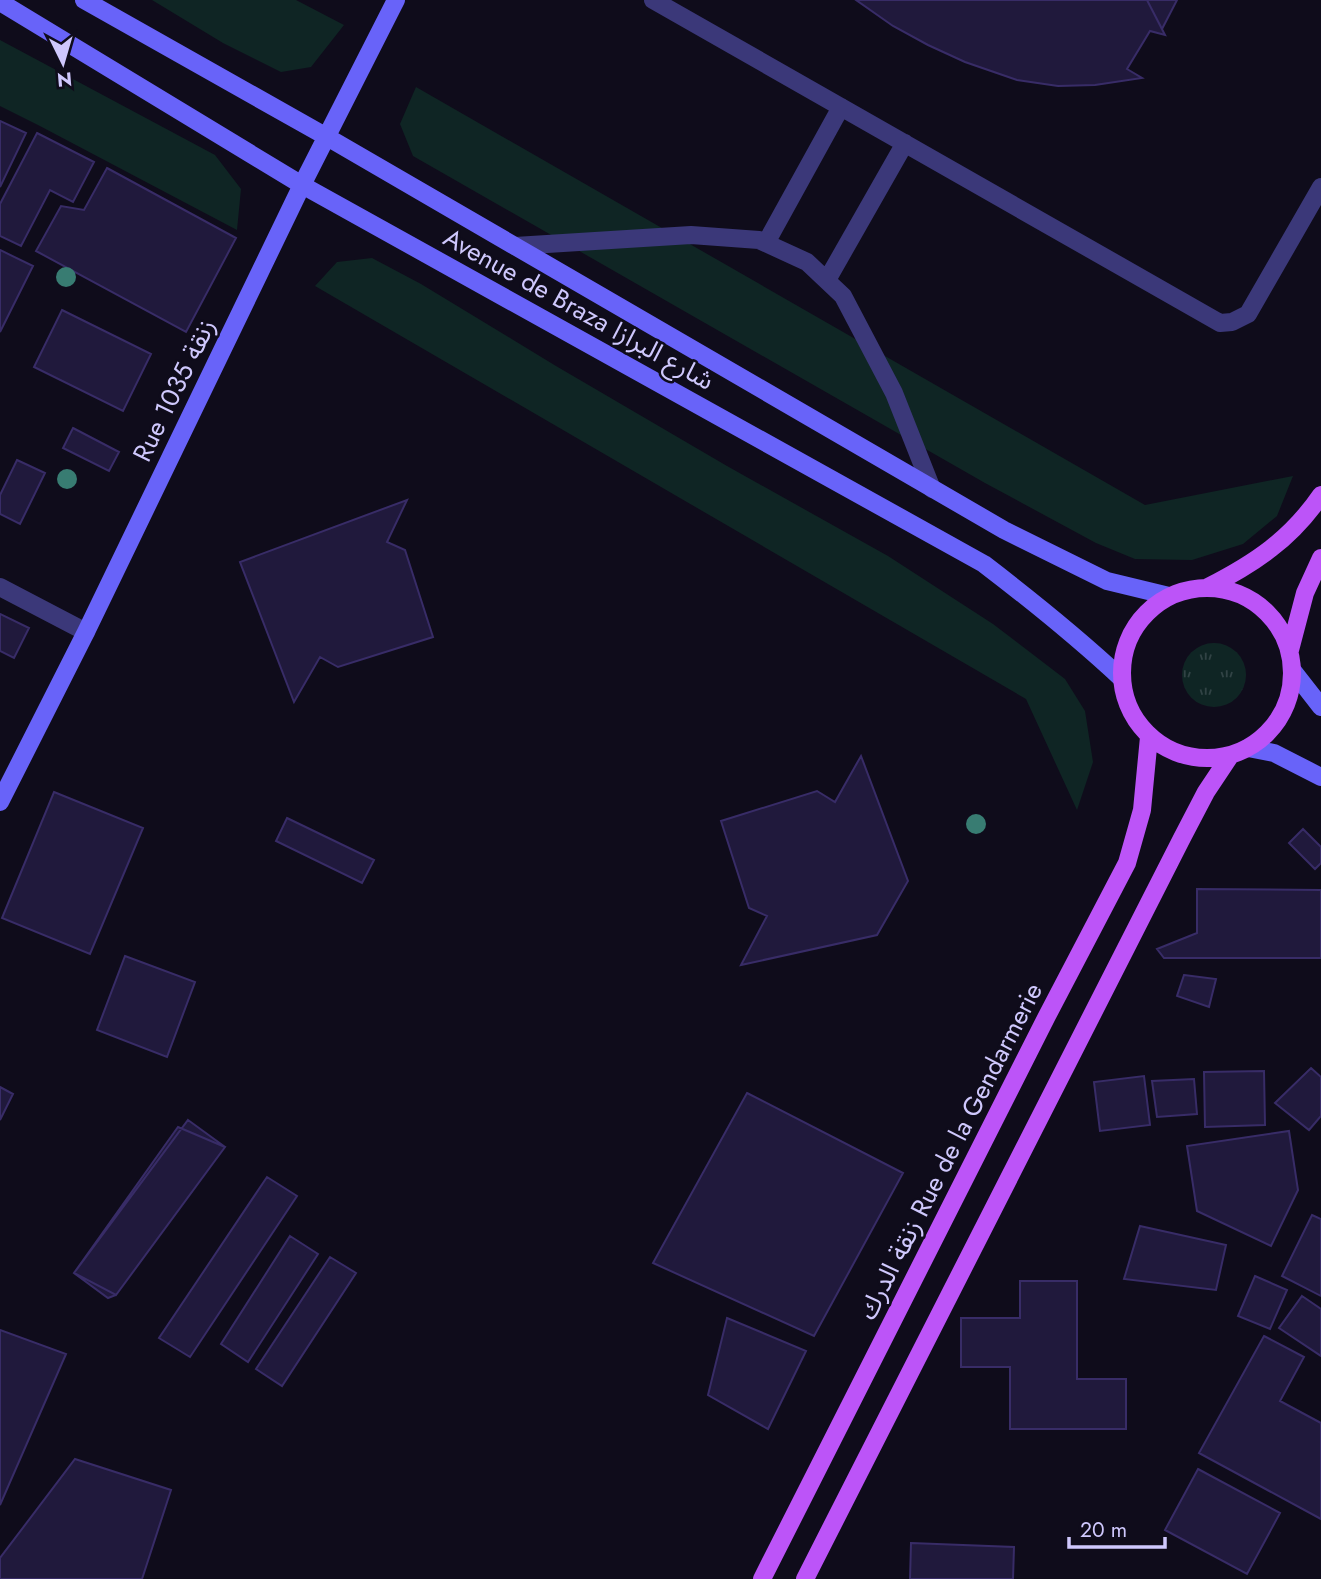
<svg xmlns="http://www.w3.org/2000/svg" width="1321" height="1579" font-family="Jost,'Noto Sans Arabic',sans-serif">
<defs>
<pattern id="grass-tufts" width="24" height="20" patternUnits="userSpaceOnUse" patternTransform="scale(1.75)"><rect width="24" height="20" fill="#0f2524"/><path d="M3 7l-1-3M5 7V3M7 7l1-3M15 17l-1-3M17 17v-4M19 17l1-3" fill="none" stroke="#314345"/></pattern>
</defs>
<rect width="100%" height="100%" fill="#0f0c1b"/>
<path fill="url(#grass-tufts)" d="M1182 675a32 32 0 1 1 64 0a32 32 0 1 1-64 0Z"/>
<path fill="#0f2524" d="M152 0H296L344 25 311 67 281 72 223 43Z
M0 40 215 155 241 189 237 230 38 125 0 106Z
M416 87 1145 505 1293 476 1277 516 1243 544 1192 560 1135 559 1096 543 985 483 413 156 400 124Z
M372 258 421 284 556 366 727 466 888 556 993 624 1065 679 1085 711 1093 762 1077 810 1026 699 315 286 337 262Z"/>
<path fill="#20193c" stroke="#382c67" stroke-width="2" d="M856 0H1147L1165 35 1150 31 1127 69 1142 78 1095 85 1058 86 1017 80 965 62 928 45 893 26Z
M1147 0H1177L1162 29Z
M0 121 26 133 0 187Z
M37 133 94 162 73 202 50 190 21 246 0 236V204Z
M107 168 236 238 186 332 36 251 61 206 84 210Z
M0 250 33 266 0 332Z
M62 310 151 354 123 411 34 367Z
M73 428 119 452 109 471 63 448Z
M17 460 45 473 20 524 0 514V495Z
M407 500 387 542 405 550 433 637 338 667 320 657 294 702 240 562Z
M0 614 29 628 14 658 0 651Z
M861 756 908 881 877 935 741 965 767 916 749 908 721 821 817 791 835 802Z
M54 792 143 828 90 954 2 918Z
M287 818 374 860 362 883 276 841Z
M1303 829 1321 847V863L1315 869 1289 843Z
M1197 889 1321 890V958H1164L1157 949 1197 933Z
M125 956 195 982 167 1057 97 1030Z
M1184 975 1216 979 1209 1007 1177 996Z
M1311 1068 1321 1077V1116L1309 1130 1275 1103Z
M1264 1071 1265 1125 1205 1127 1204 1072Z
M1144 1076 1150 1125 1100 1131 1094 1082Z
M1194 1079 1197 1114 1157 1117 1152 1081Z
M0 1087 13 1094 0 1120Z
M747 1093 903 1173 814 1336 653 1263Z
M188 1120 225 1147 116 1295 108 1298 74 1273Z
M178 1127 225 1147 116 1295 74 1273Z
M1289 1131 1298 1190 1271 1246 1197 1211 1187 1146Z
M267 1177 297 1196 190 1357 159 1338Z
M1312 1215 1321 1219V1296L1282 1276Z
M1140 1226 1226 1245 1216 1290 1124 1279Z
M290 1236 318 1254 248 1362 221 1344Z
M330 1257 356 1273 282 1386 256 1369Z
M1255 1276 1287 1290 1270 1329 1238 1316Z
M1020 1281H1077V1379H1126V1429H1010V1367H961V1318H1020Z
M1302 1296 1321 1309V1356L1279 1328Z
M727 1318 806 1351 768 1429 708 1395Z
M0 1330 66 1354 0 1505Z
M1264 1336 1304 1357 1280 1401 1321 1423V1519L1199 1453Z
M75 1459 171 1490 142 1579H0V1558Z
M1198 1469 1280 1513 1247 1574 1165 1530Z
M911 1543 1014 1547 1013 1579H910Z"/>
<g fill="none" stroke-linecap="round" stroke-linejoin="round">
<path stroke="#3b3879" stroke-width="18" d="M653 0 1220 323 1232 322 1248 314 1321 187
M766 243 841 107
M515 246 691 235 759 240 807 262 843 296 894 393 932 489
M827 280 905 143"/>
<path stroke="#3b3879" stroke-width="18" d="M0 587 86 632"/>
<path stroke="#6863f9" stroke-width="18" d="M84 0 327 137 1004 530 1107 581 1169 596
M0 2 302 185 984 564C1031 600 1077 637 1121 678
M1293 671 1321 707
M1248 748 1274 753 1321 777
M0 802 86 632 302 185 396 0"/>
<path stroke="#bc54f8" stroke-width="18" d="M1208 587C1255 563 1291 539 1321 495
M1122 673a85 85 0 1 1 170 0a85 85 0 1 1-170 0Z
M1290 650 1305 593 1321 558
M762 1579 1047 1016 1127 863 1142 810 1149 737
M805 1579 1182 838 1206 792 1230 756"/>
</g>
<g fill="#387c72">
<circle cx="66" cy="277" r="10"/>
<circle cx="67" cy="479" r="10"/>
<circle cx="976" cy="824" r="10"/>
</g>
<g text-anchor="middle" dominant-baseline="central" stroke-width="5" stroke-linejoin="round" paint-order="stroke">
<g font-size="26" fill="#cfc8fd" stroke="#0f0c1b">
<text transform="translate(579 309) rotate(29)">Avenue de Braza شارع البرازا</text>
<text transform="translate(174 390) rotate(-64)">Rue 1035 زنقة</text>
<text transform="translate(950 1151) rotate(-63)">زنقة الدرك Rue de la Gendarmerie</text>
</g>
</g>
<g transform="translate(63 63) rotate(175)" stroke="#0f0c1b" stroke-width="5" paint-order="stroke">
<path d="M0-5L12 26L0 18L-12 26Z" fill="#cfc8fd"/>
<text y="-10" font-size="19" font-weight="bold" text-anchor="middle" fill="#cfc8fd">N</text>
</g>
<path d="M1069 1537v10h96v-10" fill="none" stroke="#cfc8fd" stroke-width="3.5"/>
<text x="1080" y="1537" font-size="21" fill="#cfc8fd" stroke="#0f0c1b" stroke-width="5" paint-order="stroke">20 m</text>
</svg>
